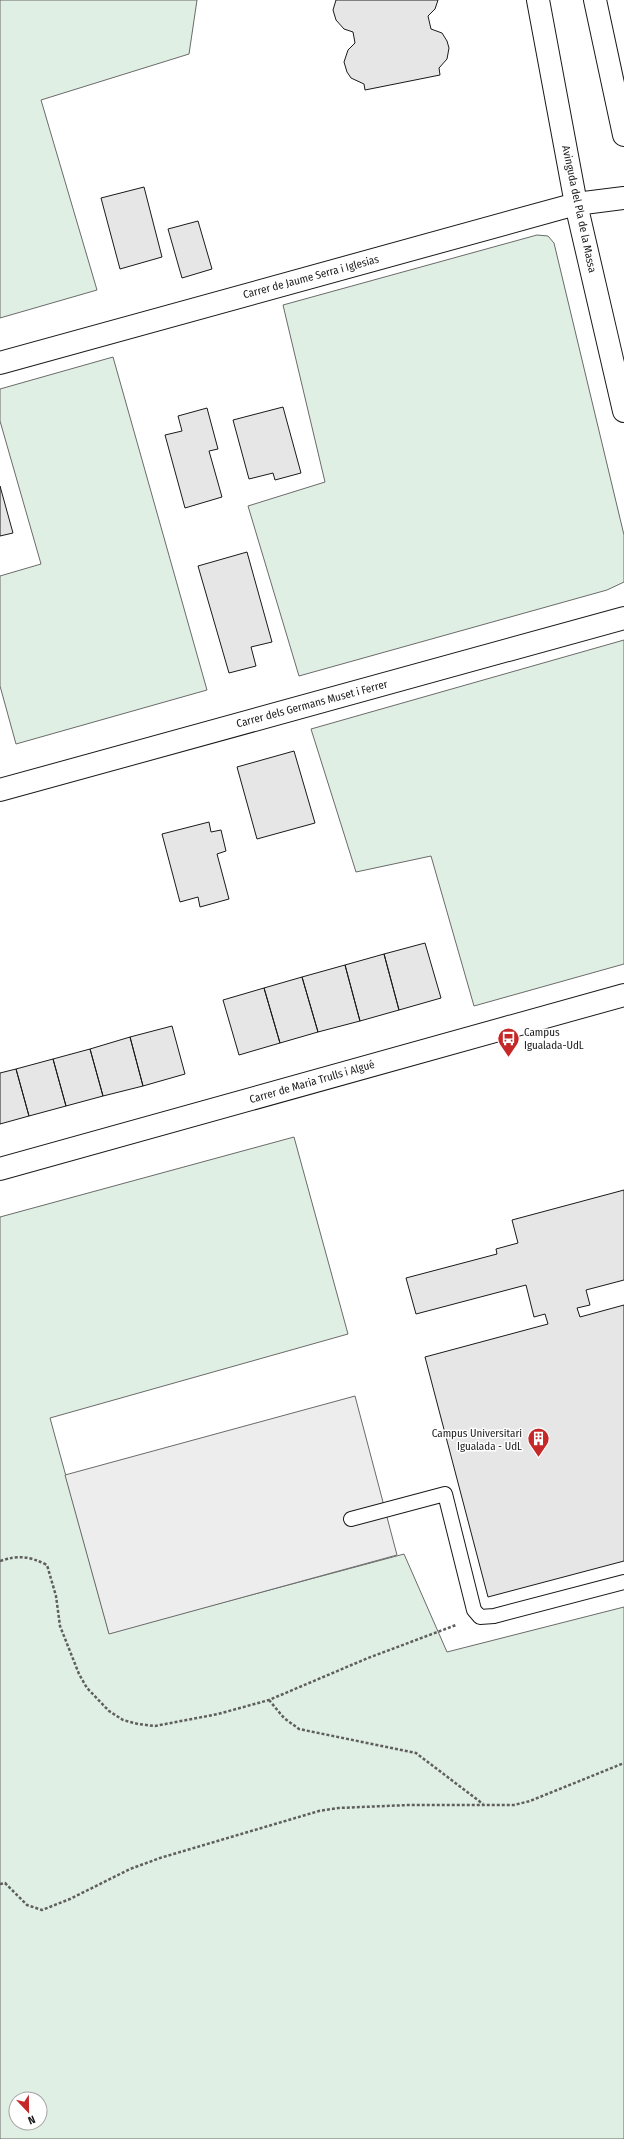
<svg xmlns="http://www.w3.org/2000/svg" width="624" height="2139" font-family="'Fira Sans Condensed',sans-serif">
<rect width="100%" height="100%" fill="#fff"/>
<path fill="#e0efe3" stroke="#6a6a6a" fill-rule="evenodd" d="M0 0H197L189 54 41 100 97 290 0 318Z
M537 235 548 236 554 243 624 535V582L607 590 299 676 248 506 325 482 283 305Z
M113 357 207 690 16 744 0 686V576L41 564 0 421V389Z
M624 640V964L474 1006 431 856 356 872 311 729Z
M294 1137 348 1334 50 1418 109 1633 404 1554 447 1652 624 1607V2139H0V1217ZM16 2099H40V2123H16Z"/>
<path fill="#ededed" stroke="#6a6a6a" d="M355 1396 397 1555 109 1634 65 1475Z"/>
<path fill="#e6e6e6" stroke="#1a1a1a" d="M438 0 435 9 428 16 431 29 442 33 447 41 449 48 447 59 439 68 440 75 365 90 364 84 351 78 347 72 344 62 348 50 355 43 353 32 344 29 336 20 333 10 336 0Z
M144 187 162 257 120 269 101 198Z
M198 221 212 269 182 278 168 229Z
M283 407 301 473 275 480 273 473 249 479 233 420Z
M207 408 218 449 209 451 222 497 185 508 165 435 182 431 178 416Z
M0 486 13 533 0 536Z
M247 552 272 642 251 647 256 666 229 673 198 566Z
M294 751 315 823 257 839 237 767Z
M209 822 211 832 221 830 226 851 217 854 229 899 200 907 198 897 180 902 162 834Z
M425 943 441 998 399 1010 384 954Z
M384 954 399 1010 360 1021 345 965Z
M345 965 360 1021 318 1032 302 977Z
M302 977 318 1032 280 1043 264 988Z
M264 988 280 1043 239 1055 223 1000Z
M172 1026 185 1074 143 1086 130 1037Z
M130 1037 143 1086 103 1096 90 1049Z
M90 1049 103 1096 66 1106 53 1059Z
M53 1059 66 1106 29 1116 16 1069Z
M16 1069 29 1116 0 1124V1073Z
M624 1190V1280L586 1290 590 1305 577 1308 580 1317 624 1305V1561L488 1597 425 1357 548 1324 545 1314 534 1317 526 1285 416 1314 406 1278 497 1254 496 1249 518 1243 512 1220Z"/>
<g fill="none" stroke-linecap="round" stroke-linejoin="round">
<defs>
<path id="service" d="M351 1519 445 1494 474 1610 480 1617 494 1616 624 1582"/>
<path id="minor" d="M538 0 576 204 624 411
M595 0 624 135
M0 363 576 204 624 198
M0 790 624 618
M0 1169 624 995"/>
</defs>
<use href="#service" stroke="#1a1a1a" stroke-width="16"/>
<use href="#minor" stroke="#1a1a1a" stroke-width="24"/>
<path stroke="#5f5f5f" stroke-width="2.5" stroke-dasharray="3 2" stroke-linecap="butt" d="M0 1561C19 1555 29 1556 47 1565L56 1596 60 1626 79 1674 87 1688 109 1711 123 1720 138 1724 155 1726 218 1714 269 1700 368 1658 456 1625
M269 1700 284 1718 299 1729 416 1753 483 1804
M0 1884 5 1883 27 1905 42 1910 70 1899 130 1869 160 1858 319 1811 338 1808 409 1805H514L530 1801 624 1763"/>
<use href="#service" stroke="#fff" stroke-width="14"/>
<use href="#minor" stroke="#fff" stroke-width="22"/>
</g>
<defs>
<symbol id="bus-pin" viewBox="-11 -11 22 30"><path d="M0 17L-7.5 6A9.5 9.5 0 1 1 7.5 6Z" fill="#c62828" stroke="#fff"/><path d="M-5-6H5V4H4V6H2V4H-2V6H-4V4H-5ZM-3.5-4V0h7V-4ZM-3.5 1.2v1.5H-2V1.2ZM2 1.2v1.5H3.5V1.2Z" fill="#fff"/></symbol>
<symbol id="building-pin" viewBox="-11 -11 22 30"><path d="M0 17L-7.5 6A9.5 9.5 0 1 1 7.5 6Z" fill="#c62828" stroke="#fff"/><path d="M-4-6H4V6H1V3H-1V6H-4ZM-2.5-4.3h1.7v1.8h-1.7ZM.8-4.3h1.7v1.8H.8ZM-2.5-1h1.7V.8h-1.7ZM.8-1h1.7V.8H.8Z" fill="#fff"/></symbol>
</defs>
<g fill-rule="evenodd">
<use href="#bus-pin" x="496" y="1026" width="25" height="34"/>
<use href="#building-pin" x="526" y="1426" width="25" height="34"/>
</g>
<g text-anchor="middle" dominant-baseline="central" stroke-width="3" stroke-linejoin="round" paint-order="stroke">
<g font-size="11" fill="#1a1a1a" stroke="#fff">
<text transform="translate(579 209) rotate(78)">Avinguda del Pla de la Massa</text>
<text transform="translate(311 277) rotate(-15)">Carrer de Jaume Serra i Iglesias</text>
<text transform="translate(312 704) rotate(-15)">Carrer dels Germans Muset i Ferrer</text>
<text transform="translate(312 1082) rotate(-16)">Carrer de Maria Trulls i Algué</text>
</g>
<g font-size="11" fill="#1a1a1a" stroke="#fff" text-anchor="start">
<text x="524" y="1032">Campus<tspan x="524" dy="13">Igualada-UdL</tspan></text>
<text x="522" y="1433" text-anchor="end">Campus Universitari<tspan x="522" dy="13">Igualada - UdL</tspan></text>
</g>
</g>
<g transform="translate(28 2111) rotate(158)"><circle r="19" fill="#ffffff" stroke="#a3a3a3"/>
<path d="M0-3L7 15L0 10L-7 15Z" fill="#c62828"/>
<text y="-6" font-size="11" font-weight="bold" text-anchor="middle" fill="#1a1a1a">N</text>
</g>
</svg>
